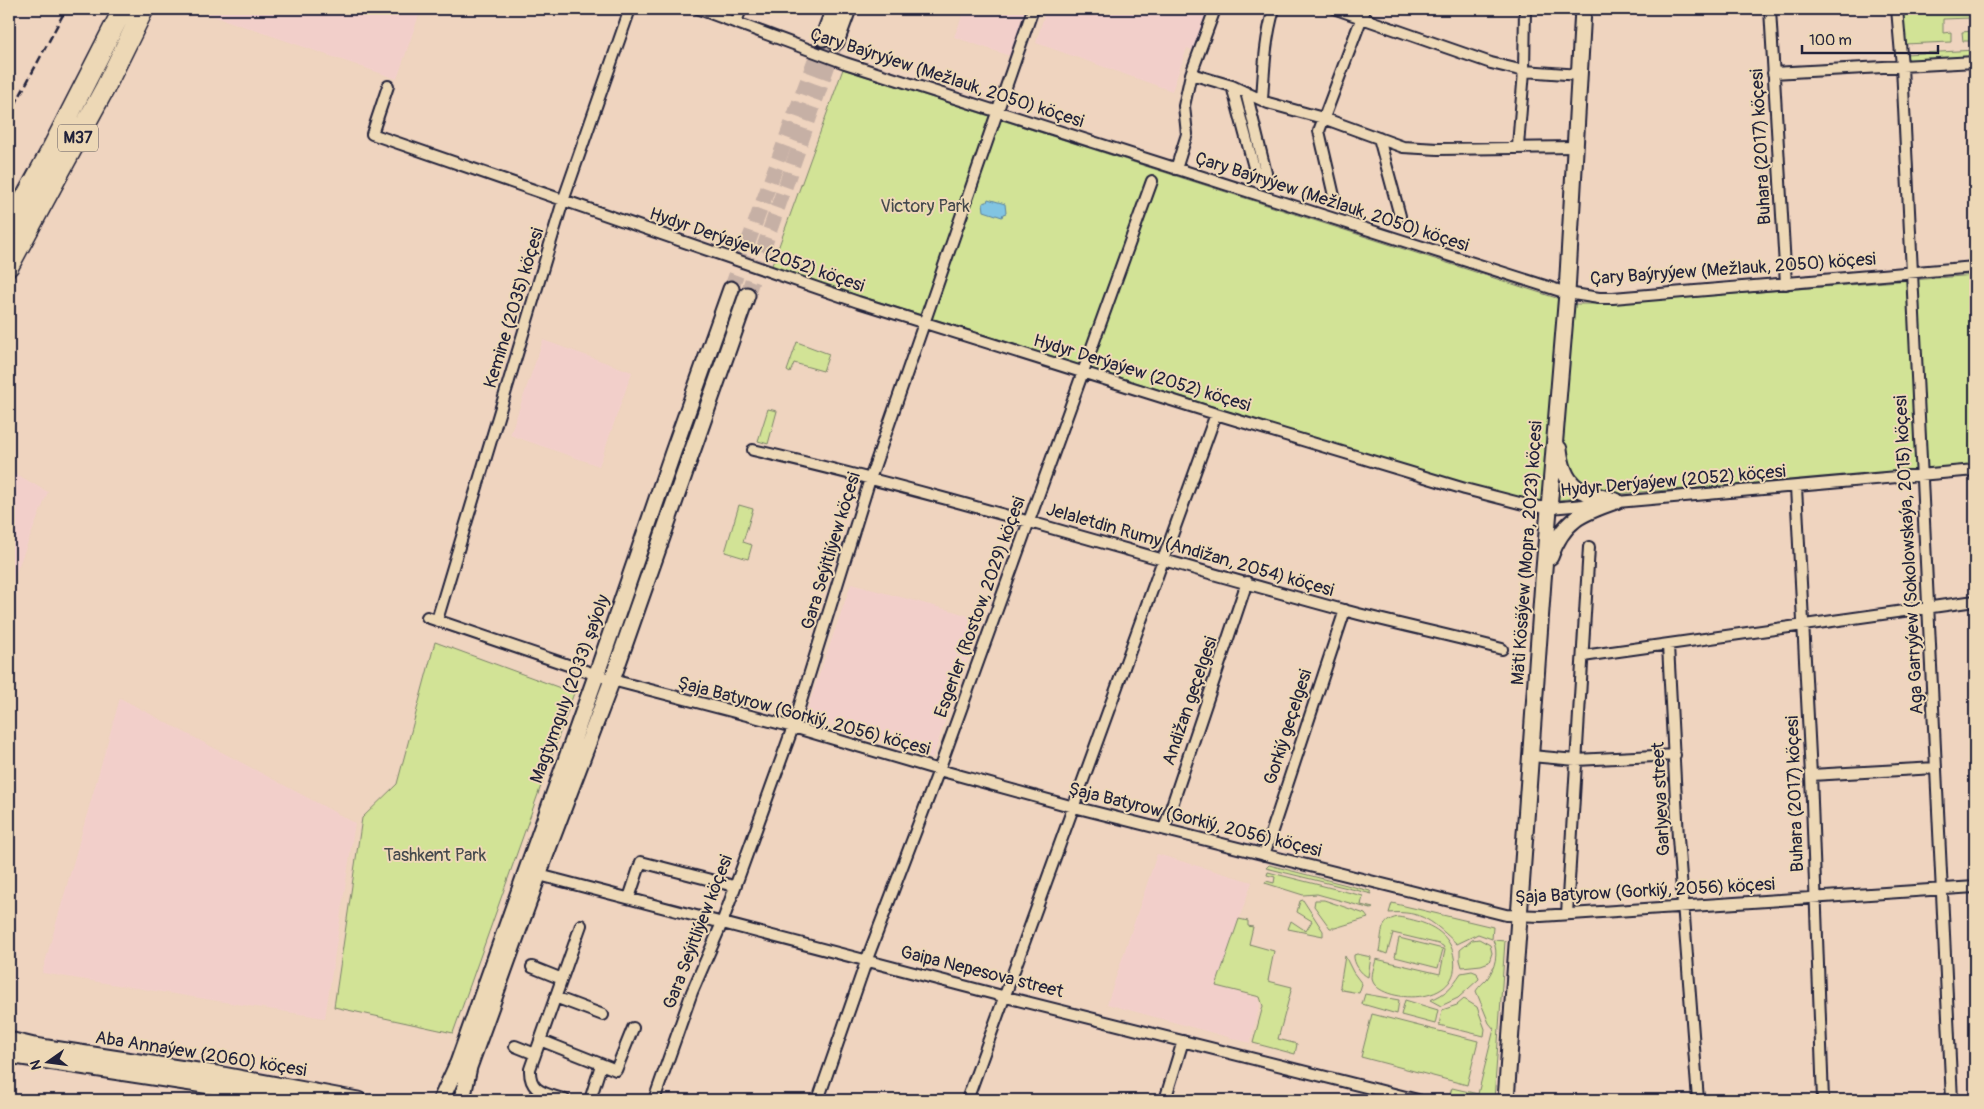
<svg xmlns="http://www.w3.org/2000/svg" width="1984" height="1109" font-family="Pangolin,sans-serif">
<rect width="100%" height="100%" fill="#efd4bf"/>
<filter id="ink" filterUnits="userSpaceOnUse"><feTurbulence type="fractalNoise" baseFrequency=".02" numOctaves="2"/><feDisplacementMap in="SourceGraphic" scale="10" xChannelSelector="R" yChannelSelector="G"/><feConvolveMatrix kernelMatrix="1 2 1 2 8 2 1 2 1" color-interpolation-filters="sRGB"/></filter>
<g filter="url(#ink)">
<path fill="#f2cfca" d="M193 9H421L397 79Z
M965 9H1027L1010 56 954 37Z
M1046 9H1209L1195 51 1187 48 1172 91 1036 43Z
M543 340 632 372 599 466 510 435Z
M9 470 48 492 9 590Z
M851 584 953 611 981 620 932 759 805 715Z
M120 698 355 823 325 1018 42 973Z
M1157 854 1252 882 1216 986 1258 998 1260 1005 1250 1043 1107 1004Z"/>
<path fill="#d2e396" stroke="#7a8268" d="M1903 9H1975V41H1963L1962 32 1972 31 1971 18 1943 19V33L1951 32V42L1904 44Z
M1975 50V58L1905 62V54Z
M843 69 1575 304H1606L1975 275V467L1615 494 1539 502 1458 483 771 268Z
M797 342 829 354 823 371 794 363 790 373 787 371Z
M768 409 777 411 768 444 758 441Z
M739 505 753 509 743 542 752 545 748 559 725 552Z
M435 642 574 693 453 1033 334 1007 362 818 397 784Z
M1269 865 1370 891 1372 894 1266 868Z
M1268 872 1363 896 1361 905 1373 908 1371 909 1317 894 1303 895 1265 883 1266 881 1274 883 1275 877 1267 875Z
M1303 900 1323 931V936L1288 929 1291 921 1306 931 1312 921 1297 912 1300 901Z
M1315 900H1324L1365 914 1368 918 1335 928H1330L1314 906Z
M1392 903 1493 927 1492 939 1478 934 1457 944C1434 923 1423 910 1389 913Z
M1398 917C1418 920 1444 927 1452 949 1471 1008 1383 1004 1373 982 1370 976 1375 965 1376 959L1440 974 1445 950 1443 946 1439 944 1393 933 1387 954 1379 951C1383 934 1378 921 1398 917Z
M1239 919 1248 921V926L1253 927 1249 944 1274 951 1268 981 1292 987 1278 1039 1297 1044 1295 1054 1253 1043 1263 1006 1260 997 1216 986Z
M1399 938 1443 949 1438 968 1395 957Z
M1479 939 1490 945 1492 953 1489 962 1481 965 1462 967 1460 960V950L1472 940Z
M1493 940 1505 941 1494 1100H1474L1450 1094 1452 1088 1478 1094 1494 1029 1489 1023 1476 991C1479 986 1483 983 1487 979 1495 968 1499 953 1493 940Z
M1357 954 1371 957 1368 977C1361 974 1353 963 1354 955Z
M1345 956 1353 972 1362 984 1359 993 1342 990 1340 986Z
M1472 971 1477 973 1479 979 1458 998 1441 1006 1430 1000C1447 994 1452 986 1461 973Z
M1365 994 1399 1000 1397 1014 1362 1004Z
M1464 999 1477 1007 1485 1029 1484 1036 1439 1025 1442 1010 1457 1005Z
M1405 1000 1438 1010 1435 1024 1401 1015Z
M1372 1014 1478 1041 1467 1085 1361 1057Z"/>
<path fill="#81c4e2" stroke="#5b839f" d="M988 199 1005 204 1006 213 1003 214 1002 217 984 211 983 203 987 202Z"/>
<g fill="none" stroke-linecap="round" stroke-linejoin="round">
<path stroke="#c6b0a5" stroke-width="15" stroke-dasharray="15 8" stroke-linecap="butt" d="M731 289 823 38
M747 295 836 42"/>
<defs>
<path id="street" d="M699 9 845 63 1567 293 1599 298H1613L1975 267
M1336 9 1491 63 1524 71 1580 75
M1770 9 1786 284
M1897 9 1902 66 1952 1100
M736 22 741 9
M1773 73 1975 62
M1191 74 1232 86 1268 103 1323 118 1403 147 1438 149 1575 147
M388 86 372 134 858 302 1216 414 1465 489 1531 506 1550 508 1975 470
M1232 86 1255 171 1266 173 1246 92
M1262 100C1264 69 1265 39 1274 9
M1379 138 1400 216
M1518 146 1524 71 1525 9
M1176 169 1187 134 1184 106 1191 74 1215 9
M1334 196 1319 131 1365 9
M753 450C952 496 1146 557 1343 610 1396 624 1449 635 1502 649
M1796 487 1811 775 1823 1100
M427 617 612 680 793 727 939 770 1074 807 1506 915 1541 916 1975 887
M437 620 563 201 630 9
M1668 645 1678 838 1698 1100
M1583 656 1975 601
M1531 756 1576 760 1675 755
M1811 775 1936 768
M1164 829 1247 582
M1264 855 1345 610
M539 875 1006 997 1418 1100
M629 898 641 862 734 886
M1567 914 1589 547
M532 967 562 979
M555 997 603 1015
M540 1040 616 1070 633 1028
M515 1046 535 1054
M565 1100C546 1093 529 1093 530 1069L581 925
M590 1100 601 1065
M654 1100 692 992 722 923 793 727 870 479 1033 9
M818 1100 867 959 939 770 1152 181
M967 1100 1216 414
M1165 1100 1183 1041"/>
<path id="secondary" d="M823 38 834 9
M836 42 848 9
M1559 449C1564 490 1580 492 1616 501
M1550 557C1563 520 1581 513 1616 501
M9 1040 34 1046 217 1074 358 1100
M9 1055 301 1100
M441 1100 458 1063 596 676 673 452 731 289
M462 1100 469 1067 544 859 612 680 747 295
M1506 1100 1543 581 1567 293 1583 9"/>
<path id="highway" d="M9 227 49 154 123 9
M9 266 105 88 144 9"/>
</defs>
<use href="#street" stroke="#22223b" stroke-width="14"/>
<use href="#secondary" stroke="#22223b" stroke-width="19"/>
<use href="#highway" stroke="#22223b" stroke-width="22"/>
<use href="#street" stroke="#edd8b6" stroke-width="10"/>
<use href="#secondary" stroke="#edd8b6" stroke-width="15"/>
<use href="#highway" stroke="#edd8b6" stroke-width="19"/>
<path stroke="#22223b" stroke-width="2.5" stroke-dasharray="8 4" stroke-linecap="butt" d="M9 116 66 9"/>
</g>
</g>
<g text-anchor="middle" dominant-baseline="central" stroke-width="4" stroke-linejoin="round" paint-order="stroke">
<rect fill="#edd8b6" stroke="#5f5960" stroke-width="1" x="58" y="124.5" width="40" height="27" rx="4"/>
<g font-size="16" font-weight="bold" fill="#22223b">
<text x="78" y="138">M37</text>
</g>
<g font-size="18" fill="#22223b" stroke="#edd8b6">
<text transform="translate(947 78) rotate(18)">Çary Baýryýew (Mežlauk, 2050) köçesi</text>
<text transform="translate(1761 147) rotate(-93)">Buhara (2017) köçesi</text>
<text transform="translate(1332 202) rotate(18)">Çary Baýryýew (Mežlauk, 2050) köçesi</text>
<text transform="translate(757 250) rotate(19)">Hydyr Derýaýew (2052) köçesi</text>
<text transform="translate(1733 269) rotate(-4)">Çary Baýryýew (Mežlauk, 2050) köçesi</text>
<text transform="translate(514 308) rotate(-73)">Kemine (2035) köçesi</text>
<text transform="translate(1142 373) rotate(17)">Hydyr Derýaýew (2052) köçesi</text>
<text transform="translate(1673 481) rotate(-5)">Hydyr Derýaýew (2052) köçesi</text>
<text transform="translate(1190 550) rotate(16)">Jelaletdin Rumy (Andižan, 2054) köçesi</text>
<text transform="translate(831 551) rotate(-73)">Gara Seýitliýew köçesi</text>
<text transform="translate(1527 553) rotate(-86)">Mäti Kösäýew (Mopra, 2023) köçesi</text>
<text transform="translate(1909 555) rotate(-93)">Aga Garryýew (Sokolowskaýa, 2015) köçesi</text>
<text transform="translate(980 607) rotate(-70)">Esgerler (Rostow, 2029) köçesi</text>
<text transform="translate(570 689) rotate(-70)">Magtymguly (2033) şaýoly</text>
<text transform="translate(1190 701) rotate(-71)">Andižan geçelgesi</text>
<text transform="translate(804 716) rotate(15)">Şaja Batyrow (Gorkiý, 2056) köçesi</text>
<text transform="translate(1288 727) rotate(-72)">Gorkiý geçelgesi</text>
<text transform="translate(1795 794) rotate(-92)">Buhara (2017) köçesi</text>
<text transform="translate(1661 799) rotate(-93)">Garlyeva street</text>
<text transform="translate(1195 820) rotate(14)">Şaja Batyrow (Gorkiý, 2056) köçesi</text>
<text transform="translate(1645 891) rotate(-3)">Şaja Batyrow (Gorkiý, 2056) köçesi</text>
<text transform="translate(698 932) rotate(-69)">Gara Seýitliýew köçesi</text>
<text transform="translate(982 972) rotate(14)">Gaipa Nepesova street</text>
<text transform="translate(201 1054) rotate(9)">Aba Annaýew (2060) köçesi</text>
</g>
<g font-size="18" fill="#45494d" stroke="#edd8b6">
<text x="925" y="206">Victory Park</text>
<text x="435" y="855">Tashkent Park</text>
</g>
</g>
<rect width="1984" height="1109" fill="none" stroke="#edd8b6" stroke-width="30"/>
<rect x="15" y="15" width="1954" height="1079" fill="none" stroke="#22223b" stroke-width="2" filter="url(#ink)"/>
<g transform="translate(48 1062) rotate(256)" stroke="#edd8b6" stroke-width="4" paint-order="stroke">
<path d="M0-4L9 19L0 12L-9 19Z" fill="#22223b"/>
<text y="-8" font-size="14" font-weight="bold" text-anchor="middle" fill="#22223b">N</text>
</g>
<path d="M1802 45v8h136v-8" fill="none" stroke="#22223b" stroke-width="2.5"/>
<text x="1809" y="45" font-size="15" fill="#22223b" stroke="#edd8b6" stroke-width="4" paint-order="stroke">100 m</text>
</svg>
